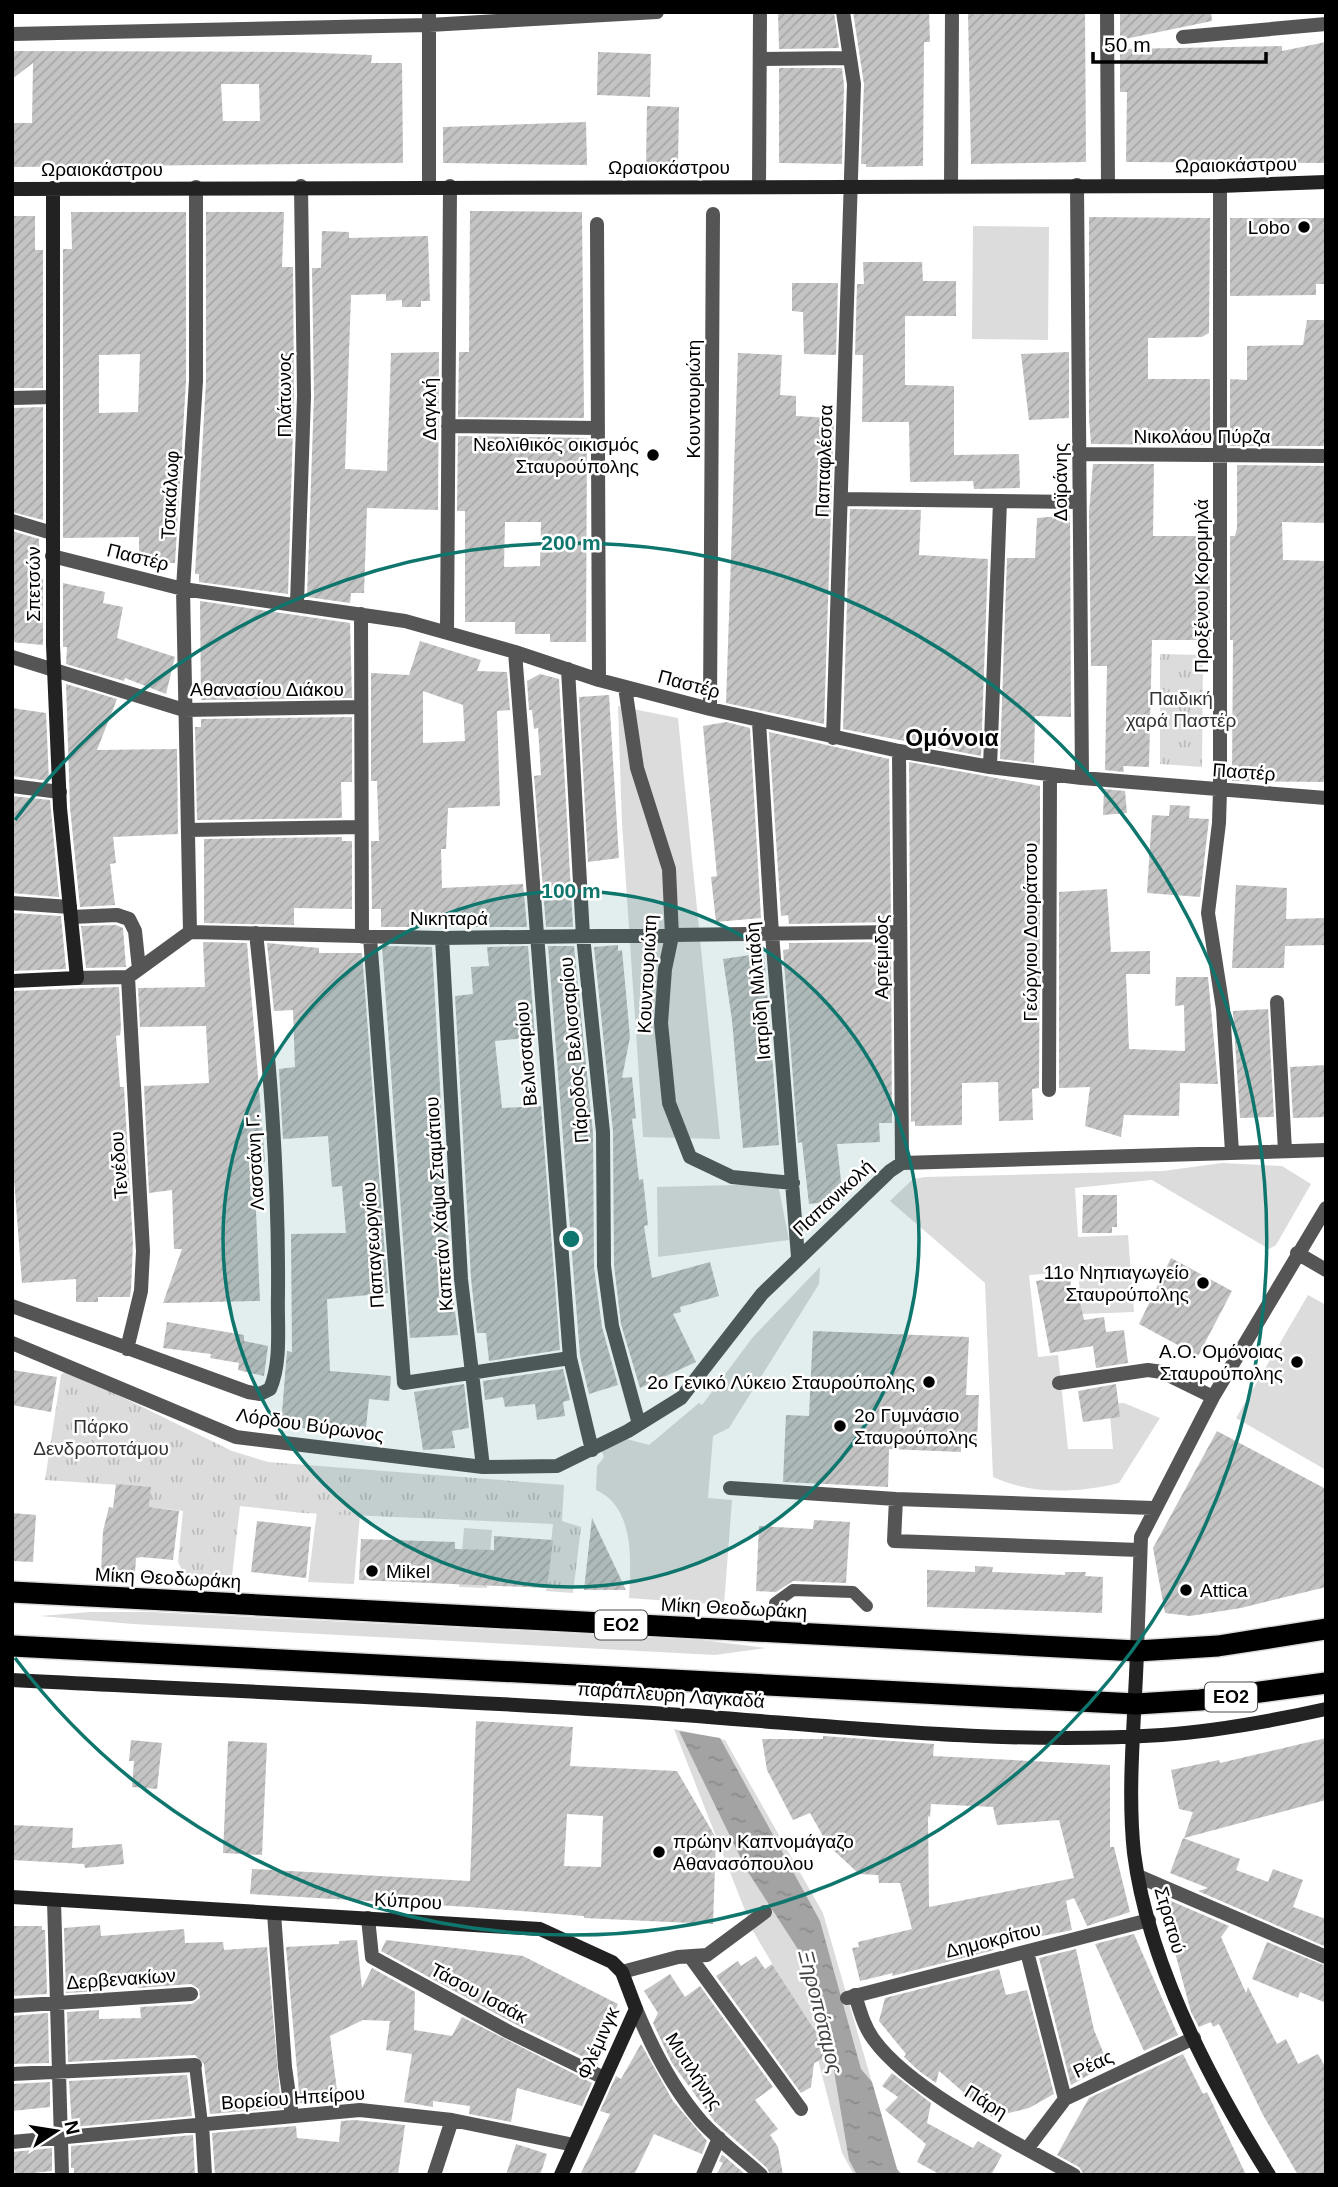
<svg xmlns="http://www.w3.org/2000/svg" width="1338" height="2187" font-family="Arial,sans-serif">
<defs>
<pattern id="park-tufts" width="24" height="20" patternUnits="userSpaceOnUse" patternTransform="scale(1.75)"><rect width="24" height="20" fill="#dcdcdc"/><path d="M3 7l-1-3M5 7V3M7 7l1-3M15 17l-1-3M17 17v-4M19 17l1-3" fill="none" stroke="#bbb"/></pattern>
<pattern id="water-ripples" width="26" height="14" patternUnits="userSpaceOnUse" patternTransform="scale(1.75)"><rect width="26" height="14" fill="#a3a3a3"/><path d="M2 4q2-2 4 0t4 0M15 11q2-2 4 0t4 0" fill="none" stroke="#8b8b8b"/></pattern>
<pattern id="building-hatch" width="6" height="6" patternUnits="userSpaceOnUse" patternTransform="scale(1.75)"><rect width="6" height="6" fill="#c4c4c4"/><path d="M-1 1l2-2M0 6l6-6M5 7l2-2" fill="none" stroke="#a7a7a7"/></pattern>
</defs>
<rect width="100%" height="100%" fill="#fff"/>
<path fill="#dcdcdc" d="M973 226 1049 227 1048 340 972 339Z
M618 706 678 718 720 1139 643 1137 622 823Z
M1222 1163 1282 1166 1311 1184 1276 1245 1269 1249 1152 1180 1075 1188 1078 1237 1128 1235 1134 1312 1082 1314 1078 1271 1029 1275 1038 1357 1058 1355 1068 1449H1113L1109 1404 1124 1403 1160 1418 1119 1483C1077 1493 1033 1495 993 1477L985 1283 890 1201 913 1179 925 1177 1163 1171Z
M778 1184 789 1240 658 1257 657 1187Z
M820 1267 819 1284 729 1428 713 1436 708 1498 732 1500 724 1605 629 1598C631 1562 635 1507 596 1490L597 1466 604 1457 601 1450 623 1438 649 1445 699 1403 702 1405 753 1337Z
M1308 1295 1326 1305V1470L1236 1418Z
M317 1511 360 1515 354 1584 308 1582Z
M464 1528 492 1530 487 1588 459 1587Z
M90 1612H152L702 1640 766 1648 715 1655 133 1624 40 1616Z
M674 1729 725 1740 823 1913 897 2169 904 2175H854L842 2153 810 2028 753 1931Z"/>
<path fill="url(#park-tufts)" d="M1160 654 1203 655 1202 767 1160 764Z
M67 1370 232 1451 268 1462 564 1485 562 1521 581 1527 573 1593 546 1591 553 1524 303 1513 240 1506 232 1576 184 1574 178 1562 183 1511 149 1507 150 1487 45 1480 61 1375Z"/>
<path fill="url(#water-ripples)" d="M679 1731 720 1738 820 1921 861 2069 872 2082 897 2169 901 2175H857L849 2160 832 2059 801 1954 746 1869Z"/>
<path fill="url(#building-hatch)" fill-rule="evenodd" d="M778 12H834L839 48 779 49Z
M853 12H929L930 42H924L923 166 866 167V164H861L864 84Z
M968 12H1085L1086 162 971 164Z
M1120 12H1211L1212 21 1120 40Z
M1326 42V163L1126 162 1127 92H1120V49L1282 46V51Z
M12 51 291 52 372 55 371 63H402L403 163 12 167V123H32L33 63 12 79ZM221 84H259L260 121H223Z
M598 52 651 54 650 97 597 95Z
M779 68H842L844 85 842 164 779 163Z
M647 106 679 107 678 164H646Z
M586 122 587 165 443 163V127Z
M470 211 582 212 584 418 458 417 459 352H469Z
M71 212H186V381L175 563 139 562V537L63 538V249H72ZM140 354 138 412 99 413V355Z
M206 212H284L282 267H293L294 396 288 594 199 582V574H195L206 381Z
M12 216H35V250H43V388H12Z
M1089 217 1210 218 1209 333 1202 337 1148 338V379H1210V445L1091 444 1089 417Z
M1230 218H1326V284H1316V295L1230 296Z
M322 231 349 232V238L428 236 430 301H421V307H402V300L386 301V294L351 295 345 469 387 471 391 353 439 352 438 510 367 508 364 593H351L350 603 307 597 314 396 312 268H321Z
M863 262H922L923 281H956V316H905V385L954 386V455L1019 454 1020 488 974 489 973 481 910 482 909 422H862L863 355H855L857 284H864Z
M792 283H838L836 355 804 354 803 312 792 311Z
M1307 320H1326V446H1230V379L1247 380V346L1303 345Z
M1069 352V418L1029 420 1021 354Z
M738 353 782 355 780 395 796 396V416L834 418 824 724 726 703Z
M43 407V520L12 512V408Z
M458 436 587 438 586 642H550V634H515V622H465V511H457ZM505 522H541L540 566 504 567Z
M1093 464H1154L1153 536H1210V640H1152L1149 767 1123 766 1124 772 1105 770 1107 666H1091L1089 513Z
M1237 465 1326 466V523L1282 522 1283 560 1326 561V782L1232 781 1233 640H1230V536H1235L1237 528Z
M850 509 921 510 919 555 988 559 981 756 843 729Z
M1070 515 1071 717 1035 716 1034 763 1000 759 1007 558H1035L1037 518Z
M12 531 39 539 40 578 43 579V645L12 642Z
M63 583 105 592 103 603 123 607 117 638 175 657 166 694 125 678 124 681 66 664 67 647H63Z
M200 601 350 623 352 698 201 700Z
M420 641 481 660 477 671 507 672 510 710 497 711 500 806 448 808 446 849H441L442 888 523 884 527 927H381V909H372L371 841H379L377 781H371V673L409 675ZM423 691 463 705 465 741 423 743Z
M540 674 559 679 573 927H546L534 776 541 775 538 728 534 729 532 710H529L527 681Z
M66 684 117 699 97 750 177 749 178 834 113 837 116 863 110 864 115 905 80 907 70 807Z
M609 695 619 858 588 862 579 697Z
M12 708 46 713 49 781 12 776Z
M352 717V782H341L342 818 197 820 195 727H201V719Z
M726 722 750 728 761 918 716 922 711 877 717 876 703 726Z
M769 732 889 759 891 922 789 924 788 915 781 916Z
M909 762 1040 786V845H1034L1035 894H1040L1039 1088 1032 1089 1033 1120 999 1121 998 1082 962 1083V1125L915 1126V1121L911 1122Z
M1104 789 1125 791 1127 813 1103 815Z
M12 796 50 800 59 897 12 893Z
M1170 805 1190 806 1189 818 1209 819 1200 897 1147 893 1152 815 1169 816Z
M342 837V841H352V909L294 908V925L204 923V839Z
M1236 885 1287 888 1286 919 1326 918V945L1285 946 1284 968H1232Z
M1107 889 1111 952 1150 951V974H1126L1129 1049 1185 1051 1184 1005 1175 1006 1176 977H1208L1218 1084 1180 1083 1179 1116 1124 1115 1121 1137 1085 1126 1090 1087 1059 1088V892Z
M12 913 61 916 66 969 12 971Z
M116 925 123 928 126 967 86 968 81 926Z
M203 942 247 943 265 1162H262L263 1189H255L260 1301 163 1303 182 1249H174L172 1190 149 1193 144 1086 209 1083 206 1026 140 1027 138 988 205 987Z
M891 942 892 1123H879L880 1142 837 1144 843 1200 809 1204 802 1142 798 1143 783 950 789 949V943Z
M267 943 319 948V953H362L388 1293 327 1299 330 1371 391 1376 389 1401 369 1399 365 1437 281 1425 287 1351 292 1352 291 1234 346 1233 342 1186 332 1187 328 1136 283 1139 279 1069 295 1067 293 1010 274 1011Z
M618 945V951L622 950 630 1037 622 1078 632 1077 636 1118 632 1119 639 1180 643 1179 648 1225 644 1226 652 1278 710 1262 719 1296 680 1307 681 1312 673 1314 696 1362 640 1388 621 1324 614 1265 613 1131 594 947Z
M382 946 432 947 451 1280 458 1335 410 1338Z
M528 946 535 1037 495 1041 502 1108 541 1106 560 1350 489 1361 486 1333H477L471 1278 455 996 473 994 471 967 489 966 487 947Z
M548 946H574L593 1133 594 1267 602 1327 618 1385 589 1394 580 1356Z
M764 953 779 1145 743 1148 732 1020 723 959Z
M119 987 121 1028 120 1035 116 1036 120 1087H124L133 1244 131 1290 130 1297H98V1302H76V1279L22 1283 12 1152V991Z
M1268 1009 1274 1117 1240 1118 1233 1011Z
M1326 1065V1117L1293 1118 1290 1067Z
M1083 1195H1117V1227H1112V1233H1082Z
M1171 1258 1232 1291 1198 1356 1139 1324Z
M1070 1276 1072 1297 1079 1296 1084 1320 1104 1317 1106 1332 1124 1330 1128 1363 1096 1368 1093 1346 1050 1353 1036 1281Z
M167 1322 244 1335V1341L268 1346 264 1376 238 1370 239 1363 210 1358 211 1354 163 1348Z
M813 1331 969 1337 966 1395H979L977 1441 961 1440V1452L889 1449 888 1487 783 1482 786 1415 809 1416Z
M563 1369 570 1400 563 1402 565 1416 537 1420 535 1404 505 1407 503 1397 485 1400 483 1381Z
M12 1370 57 1377 51 1412 12 1405Z
M464 1384 469 1428 452 1431 455 1448 423 1450 414 1392Z
M1116 1384 1120 1417 1083 1422 1078 1391Z
M1217 1431 1326 1489V1587L1241 1608 1190 1616 1165 1613 1153 1548Z
M116 1484 151 1487 149 1507 179 1511 173 1560 141 1557 136 1558 135 1573 101 1570 103 1531 109 1507 113 1508Z
M12 1513 36 1515 33 1562 12 1561Z
M592 1518 626 1590H584Z
M814 1520 850 1522 846 1583 793 1581 776 1592 756 1591 759 1526 813 1529Z
M257 1521 311 1527 306 1578 251 1572Z
M494 1536 553 1540 547 1588 359 1580 361 1539 455 1542V1549L494 1550Z
M975 1566 993 1567 992 1572 1065 1575V1572H1086L1085 1576 1103 1577 1102 1613 927 1607V1570L975 1572Z
M476 1721 573 1727 570 1766 677 1771 716 1838 713 1924 584 1918V1916L469 1907 250 1894 252 1869 470 1881ZM567 1814 603 1816 601 1867 564 1866Z
M823 1736 934 1744 933 1756 1110 1765V1847H1114L1130 1912 1087 1926 1074 1898 1066 1901 1072 1930 993 1946 994 1950 892 1976 893 1973 860 1981 852 1948 859 1947 858 1942 912 1929 900 1883H879L878 1875 859 1874 828 1845 810 1813 793 1820 767 1770 762 1739H823ZM931 1804 993 1807 997 1825 1059 1820 1074 1878 929 1907 928 1816 930 1817Z
M1326 1738V1800L1184 1838 1193 1812 1179 1809 1171 1770 1219 1760 1220 1763Z
M131 1740 162 1743 157 1789 132 1787 134 1761H129Z
M228 1741 267 1743 262 1855 223 1853Z
M12 1825 73 1828 72 1848 122 1844 124 1864 85 1868 84 1864 12 1860Z
M1183 1838 1240 1859 1236 1870 1268 1882 1273 1869 1303 1880 1293 1907 1326 1919 1324 1946 1198 1891 1208 1888 1170 1873Z
M1171 1901 1229 1926 1221 1937 1246 1993 1248 1987 1277 2044 1286 2039 1298 2064 1318 2054 1326 2068V2175H1298L1263 2115 1219 2024 1213 2027 1211 2022 1199 2027 1191 2012 1162 1904Z
M100 1925 101 1936 184 1929 185 1943 223 1942 224 1950 267 1947 281 2108 210 2114 204 2064 195 2055 68 2062 67 2012 99 2010V2019L141 2018 140 2007 192 2004 200 1998 199 1989 191 1984 138 1988 137 1974 99 1977V1991L66 1993 64 1928Z
M12 1926H42V1930H45L47 1994 12 1996Z
M1134 1934 1178 2035 1144 2051 1095 1944Z
M357 1940 362 1988 372 1968 415 1992 414 2030 452 2036 462 2017 592 2083 582 2106 517 2088 511 2122 469 2114 470 2106 433 2101V2107L404 2102 412 2054 386 2050 390 2021 363 2020 330 2036 338 2098 300 2103 286 1947 339 1944V1941Z
M386 1940 523 1956 618 2004 592 2059 600 2065 513 2023 381 1951Z
M1267 1942 1326 1966V2003L1300 1992 1298 1998 1252 1979Z
M1076 1949 1094 2030 1108 2064 1071 2085 1039 1958Z
M756 1956 765 1969 772 1964 813 2028 818 2026 826 2057 814 2063 811 2087 801 2093 716 1976 738 1961 741 1966Z
M999 1969 1006 1995 1027 1990 1054 2094 1029 2108 992 2117 939 2071 936 2083 919 2071 904 2057 906 2054 879 2021 885 1998Z
M670 1974 685 1997 700 1986 773 2087 755 2100 778 2129 770 2135 778 2147 783 2175H770L767 2168 715 2122 672 2063 653 2023 658 2013 644 1991Z
M48 2013 49 2063 12 2064V2016Z
M641 2044 673 2101 707 2141 702 2154 654 2134 634 2175H580L610 2114 600 2111 616 2076 621 2079Z
M1183 2054 1203 2094 1207 2092 1246 2175H1084L1079 2167 1057 2155 1089 2098Z
M892 2073 931 2103 927 2123 973 2148 978 2141 1002 2155 991 2175H941L917 2162 926 2144 885 2110 898 2097 882 2086Z
M187 2075 192 2116 72 2127 69 2081Z
M50 2082V2107L12 2111V2084Z
M354 2120 405 2125 398 2175H215L212 2133 296 2126 297 2138 339 2142 341 2121Z
M193 2135 195 2175H74V2168H71V2146Z
M516 2144 547 2154 540 2175H506Z
M52 2148V2171L15 2175 12 2152Z
M722 2155 724 2156 746 2175H716L723 2163 719 2161Z"/>
<g fill="none" stroke-linecap="round" stroke-linejoin="round">
<defs>
<path id="highway" d="M12 1592 1137 1651 1218 1646 1326 1629
M12 1646 1136 1704 1200 1700 1326 1683"/>
</defs>
<use href="#highway" stroke="#dbdbdb" stroke-width="24"/>
<path stroke="#555" stroke-width="12" d="M775 1603 793 1590 853 1592 867 1606
M195 2065 202 2124"/>
<path stroke="#555" stroke-width="14" d="M429 12V187
M1107 12 1108 185
M12 34 429 25 657 12
M1183 37 1326 24
M760 59 850 58
M1077 185 1082 778
M951 186 952 12
M1220 186V790L1219 823 1208 913 1223 1009 1232 1152
M759 187 760 12
M597 224 599 680
M12 398 53 397
M448 426 597 428
M1079 454 1326 456
M842 499 1079 502
M12 521 52 533
M52 556 183 589 405 621 515 652 599 680 710 709 899 751 990 767 1082 778 1326 798
M297 604 304 396 301 186
M361 614 362 937
M447 632 450 186
M515 652 570 1358 592 1450
M12 657 184 710 361 707
M568 669 583 936 603 1132 604 1266 612 1326 639 1424
M625 687 637 768 669 869 672 936 665 969 661 1023 669 1103 690 1157 732 1177 793 1183
M710 709 713 214
M759 722 772 934 798 1257
M833 738 854 84 843 12
M899 751 902 1163
M990 767 1000 501
M12 786 60 792
M188 830 361 827
M12 903 70 907
M71 917 117 915 129 919 135 931 139 969
M190 932 183 589 196 381V187
M370 937 404 1383 570 1358
M442 938 461 1279 483 1467
M77 978 128 977 190 932 442 938 900 932
M1277 1002 1285 1151
M1049 1090 1050 774
M1297 1253 1326 1270
M12 1306 248 1392 260 1394 270 1389C282 1361 277 1324 278 1294 279 1173 269 1053 256 933
M12 1343 236 1437 483 1467 557 1466 628 1431 681 1398 762 1294 890 1171 902 1163 1326 1150
M127 1349 141 1291 143 1251 128 977
M1059 1383 1148 1370 1162 1372 1213 1397
M730 1488 896 1499 1153 1508
M896 1499 894 1541 1139 1550
M1137 1651 1141 1537 1213 1397 1326 1208
M1138 1876 1326 1957
M54 1901 62 2175
M274 1913 285 2067 292 2116
M368 1918 372 1957 509 2032 604 2078
M1027 1952 1065 2099
M691 1958 801 2109
M622 1972 678 1957 707 1955 765 1912
M855 1995C860 2011 864 2027 874 2040 911 2091 1018 2144 1074 2175
M847 1998 1149 1920
M12 2006 191 1994
M636 2009C652 2048 673 2089 701 2121 719 2141 741 2157 761 2175
M12 2074 195 2065
M202 2124 205 2175
M12 2142 360 2110 452 2120 574 2145
M1027 2149 1065 2099 1194 2038
M434 2175 452 2120
M703 2175 719 2138"/>
<path stroke="#222" stroke-width="14" d="M12 189 1220 186 1326 182
M12 981 77 978 60 808 53 645V188
M1137 1651C1135 1716 1127 1789 1134 1853 1148 1964 1210 2081 1269 2175
M12 1680C226 1691 440 1699 653 1713 822 1724 994 1746 1162 1735 1217 1731 1272 1721 1326 1709
M12 1897 540 1929 612 1962 622 1972 636 2009 561 2175"/>
<use href="#highway" stroke="#000" stroke-width="21"/>
</g>
<circle cx="571" cy="1239" r="348" fill="#0f766e" fill-opacity=".12"/>
<g fill="none" stroke="#0f766e" stroke-width="3.5">
<circle cx="571" cy="1239" r="348"/>
<path d="M15 820A696 696 0 1 1 15 1658"/>
</g>
<g fill="#000" stroke="#fff" stroke-width="2.5">
<circle cx="1304" cy="227" r="7"/>
<circle cx="653" cy="455" r="7"/>
<circle cx="1203" cy="1283" r="7"/>
<circle cx="1297" cy="1362" r="7"/>
<circle cx="929" cy="1382" r="7"/>
<circle cx="840" cy="1426" r="7"/>
<circle cx="372" cy="1571" r="7"/>
<circle cx="1186" cy="1590" r="7"/>
<circle cx="659" cy="1852" r="7"/>
</g>
<g text-anchor="middle" dominant-baseline="central" stroke-width="5" stroke-linejoin="round" paint-order="stroke">
<g fill="#fff" stroke="#4c4c4c" stroke-width="2">
<rect x="595" y="1610.5" width="52" height="29" rx="5"/>
<rect x="1205" y="1682.5" width="52" height="29" rx="5"/>
</g>
<g font-size="18" font-weight="bold" fill="#000">
<text x="621" y="1625">ΕΟ2</text>
<text x="1231" y="1697">ΕΟ2</text>
</g>
<g font-size="19" fill="#000" stroke="#fff">
<text transform="translate(1236 165) rotate(-1)">Ωραιοκάστρου</text>
<text x="669" y="167">Ωραιοκάστρου</text>
<text x="102" y="169">Ωραιοκάστρου</text>
<text transform="translate(284 395) rotate(-90)">Πλάτωνος</text>
<text transform="translate(693 399) rotate(-90)">Κουντουριώτη</text>
<text transform="translate(429 409) rotate(-90)">Δαγκλή</text>
<text x="1202" y="436">Νικολάου Πύρζα</text>
<text transform="translate(824 461) rotate(-88)">Παπαφλέσσα</text>
<text transform="translate(1060 482) rotate(-90)">Δοϊράνης</text>
<text transform="translate(170 495) rotate(-87)">Τσακάλωφ</text>
<text transform="translate(138 557) rotate(14)">Παστέρ</text>
<text transform="translate(33 584) rotate(-90)">Σπετσών</text>
<text transform="translate(1201 586) rotate(-90)">Προξένου Κορομηλά</text>
<text transform="translate(689 684) rotate(15)">Παστέρ</text>
<text x="267" y="689">Αθανασίου Διάκου</text>
<text transform="translate(1244 772) rotate(4)">Παστέρ</text>
<text x="449" y="918">Νικηταρά</text>
<text transform="translate(1030 932) rotate(-90)">Γεώργιου Δουράτσου</text>
<text transform="translate(881 957) rotate(-90)">Αρτέμιδος</text>
<text transform="translate(647 974) rotate(-87)">Κουντουριώτη</text>
<text transform="translate(758 991) rotate(-95)">Ιατρίδη Μιλτιάδη</text>
<text transform="translate(574 1050) rotate(-95)">Πάροδος Βελισσαρίου</text>
<text transform="translate(526 1054) rotate(-95)">Βελισσαρίου</text>
<text transform="translate(255 1162) rotate(-93)">Λασσάνη Γ.</text>
<text transform="translate(119 1165) rotate(-94)">Τενέδου</text>
<text transform="translate(833 1198) rotate(-43)">Παπανικολή</text>
<text transform="translate(439 1204) rotate(-94)">Καπετάν Χάψα Σταμάτιου</text>
<text transform="translate(373 1245) rotate(-94)">Παπαγεωργίου</text>
<text transform="translate(310 1425) rotate(8)">Λόρδου Βύρωνος</text>
<text transform="translate(168 1578) rotate(3)">Μίκη Θεοδωράκη</text>
<text transform="translate(734 1608) rotate(3)">Μίκη Θεοδωράκη</text>
<text transform="translate(671 1695) rotate(4)">παράπλευρη Λαγκαδά</text>
<text transform="translate(408 1901) rotate(3)">Κύπρου</text>
<text transform="translate(1170 1920) rotate(74)">Στρατού</text>
<text transform="translate(993 1940) rotate(-14)">Δημοκρίτου</text>
<text transform="translate(121 1979) rotate(-4)">Δερβενακίων</text>
<text transform="translate(479 1993) rotate(28)">Τάσου Ισαάκ</text>
<text transform="translate(598 2043) rotate(-66)">Φλέμινγκ</text>
<text transform="translate(1093 2064) rotate(-25)">Ρέας</text>
<text transform="translate(694 2071) rotate(57)">Μυτιλήνης</text>
<text transform="translate(293 2098) rotate(-4)">Βορείου Ηπείρου</text>
<text transform="translate(986 2102) rotate(32)">Πάρη</text>
</g>
<g font-size="19" fill="#000" stroke="#fff" text-anchor="end">
<text x="1290" y="227">Lobo</text>
<text x="639" y="444">Νεολιθικός οικισμός<tspan x="639" dy="22">Σταυρούπολης</tspan></text>
<text x="1189" y="1272">11ο Νηπιαγωγείο<tspan x="1189" dy="22">Σταυρούπολης</tspan></text>
<text x="1283" y="1351">Α.Ο. Ομόνοιας<tspan x="1283" dy="22">Σταυρούπολης</tspan></text>
<text x="915" y="1382">2ο Γενικό Λύκειο Σταυρούπολης</text>
<text x="854" y="1415" text-anchor="start">2ο Γυμνάσιο<tspan x="854" dy="22">Σταυρούπολης</tspan></text>
<text x="386" y="1571" text-anchor="start">Mikel</text>
<text x="1200" y="1590" text-anchor="start">Attica</text>
<text x="673" y="1841" text-anchor="start">πρώην Καπνομάγαζο<tspan x="673" dy="22">Αθανασόπουλου</tspan></text>
</g>
<g font-size="19" fill="#333" stroke="#fff">
<text x="1181" y="698">Παιδική<tspan x="1181" dy="22">χαρά Παστέρ</tspan></text>
<text x="101" y="1426">Πάρκο<tspan x="101" dy="22">Δενδροποτάμου</tspan></text>
</g>
<g font-size="21" font-style="italic" fill="#444" stroke="#fff">
<text transform="translate(821 2012) rotate(76)">Ξηροπόταμος</text>
</g>
<g font-size="23" font-weight="bold" fill="#000" stroke="#fff">
<text x="952" y="738">Ομόνοια</text>
</g>
</g>
<circle cx="571" cy="1239" r="10" fill="#0f766e" stroke="#fff" stroke-width="3.5"/>
<g font-size="21" text-anchor="middle" font-weight="bold" fill="#0f766e" stroke="#fff" stroke-width="5" stroke-linejoin="round" paint-order="stroke">
<text x="571" y="550">200 m</text>
<text x="571" y="898">100 m</text>
</g>
<rect width="1338" height="2187" fill="none" stroke="#000000" stroke-width="28"/>
<g transform="translate(56 2131) rotate(78)" stroke="#ffffff" stroke-width="5" paint-order="stroke">
<path d="M0-5L12 26L0 18L-12 26Z" fill="#000000"/>
<text y="-10" font-size="19" font-weight="bold" text-anchor="middle" fill="#000000">N</text>
</g>
<path d="M1093 52v10h173v-10" fill="none" stroke="#000000" stroke-width="3.5"/>
<text x="1104" y="52" font-size="21" fill="#000000" stroke="#ffffff" stroke-width="5" paint-order="stroke">50 m</text>
</svg>
